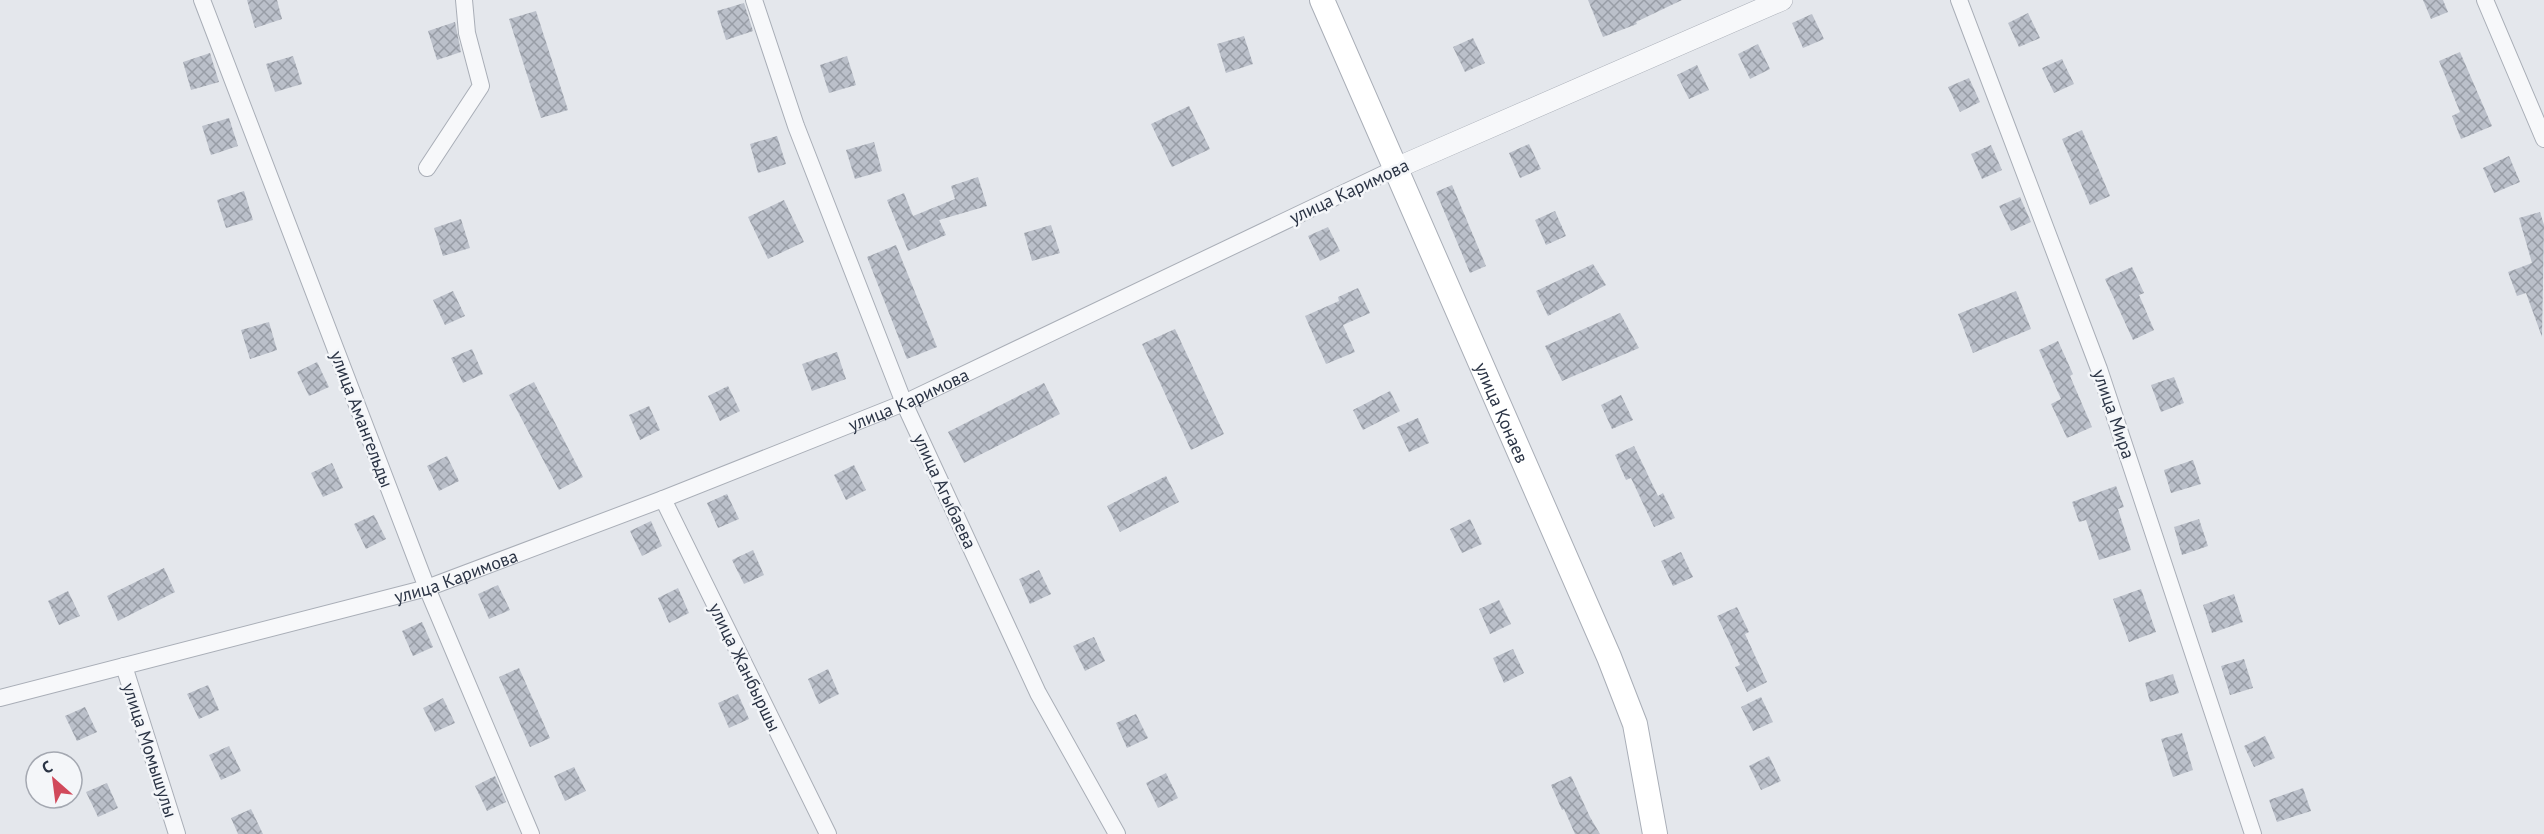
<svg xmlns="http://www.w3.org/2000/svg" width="2544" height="834" font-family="'PT Sans',sans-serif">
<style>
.building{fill:url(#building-cross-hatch)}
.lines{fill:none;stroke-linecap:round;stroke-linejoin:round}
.minor-casing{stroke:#a9aeb7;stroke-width:18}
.tertiary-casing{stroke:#a9aeb7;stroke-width:22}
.secondary-casing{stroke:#a9aeb7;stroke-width:26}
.minor{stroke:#f7f8fa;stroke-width:16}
.tertiary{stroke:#f7f8fa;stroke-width:21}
.secondary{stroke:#fff;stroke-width:24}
.labels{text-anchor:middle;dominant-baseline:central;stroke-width:5;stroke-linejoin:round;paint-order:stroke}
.street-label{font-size:18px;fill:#2b3445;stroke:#f4f6f9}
</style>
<defs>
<pattern id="building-cross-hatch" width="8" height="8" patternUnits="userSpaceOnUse" patternTransform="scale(1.5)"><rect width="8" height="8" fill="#bbc0ca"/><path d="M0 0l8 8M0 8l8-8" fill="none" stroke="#989da6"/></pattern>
</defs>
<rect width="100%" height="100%" fill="#e4e7ec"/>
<path class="building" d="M 247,0 L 277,0 L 282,19 L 255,28 Z
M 1588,0 L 1682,0 L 1636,22 L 1637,24 L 1603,37 Z
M 2423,0 L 2443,0 L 2448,12 L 2431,19 Z
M 744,3 L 753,31 L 726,40 L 717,11 Z
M 536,11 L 568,110 L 541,118 L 509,19 Z
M 2028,13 L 2040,38 L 2019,47 L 2008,23 Z
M 1812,14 L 1824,39 L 1803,48 L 1792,23 Z
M 455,22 L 461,52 L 437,60 L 428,31 Z
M 1244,36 L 1253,64 L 1226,73 L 1217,44 Z
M 1473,38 L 1485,63 L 1465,72 L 1453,47 Z
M 1758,44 L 1770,69 L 1750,79 L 1738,54 Z
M 2460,52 L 2492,126 L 2461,139 L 2452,116 L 2460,112 L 2439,61 Z
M 210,53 L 219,82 L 191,90 L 183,62 Z
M 293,56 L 302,84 L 275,92 L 266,64 Z
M 847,56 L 856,85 L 829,93 L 820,65 Z
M 2062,59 L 2074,84 L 2054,93 L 2042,68 Z
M 1697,65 L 1709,90 L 1689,99 L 1677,75 Z
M 1969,78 L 1980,102 L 1960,112 L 1948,87 Z
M 1189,106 L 1210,149 L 1172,167 L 1151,124 Z
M 229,118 L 238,146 L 211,155 L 202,126 Z
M 2082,130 L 2110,196 L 2090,205 L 2062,139 Z
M 777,136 L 786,164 L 758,173 L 750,144 Z
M 874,142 L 882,171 L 855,179 L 846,150 Z
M 1529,144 L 1541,169 L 1520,178 L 1509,153 Z
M 1991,145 L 2002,170 L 1982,179 L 1971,154 Z
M 2509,156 L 2520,182 L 2494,193 L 2483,168 Z
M 978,177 L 987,206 L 939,220 L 946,235 L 908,251 L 887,200 L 904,193 L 913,216 L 955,199 L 951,186 Z
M 1452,185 L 1486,266 L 1470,273 L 1436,192 Z
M 244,191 L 253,220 L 226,228 L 217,200 Z
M 2020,197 L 2031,222 L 2011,231 L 1999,206 Z
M 784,200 L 804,242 L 768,259 L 748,217 Z
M 1555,211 L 1566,236 L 1546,245 L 1535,220 Z
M 2540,212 L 2544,225 L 2542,337 L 2526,293 L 2517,296 L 2508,272 L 2532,263 L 2519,218 Z
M 461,219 L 470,248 L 443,256 L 434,228 Z
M 1051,225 L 1060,253 L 1032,261 L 1024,233 Z
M 1328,227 L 1340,251 L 1320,261 L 1308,236 Z
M 896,245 L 937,347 L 907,359 L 867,257 Z
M 1593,264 L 1606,285 L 1548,316 L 1536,291 Z
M 2132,267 L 2144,293 L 2139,295 L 2154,330 L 2133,340 L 2105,279 Z
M 1358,288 L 1370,313 L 1343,325 L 1355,352 L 1326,364 L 1305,316 L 1339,301 L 1338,297 Z
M 453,291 L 465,316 L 445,325 L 433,300 Z
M 2016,291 L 2031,329 L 1973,353 L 1958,314 Z
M 1620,313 L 1639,348 L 1562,381 L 1545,346 Z
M 269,322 L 277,350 L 250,359 L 241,330 Z
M 1175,329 L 1224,434 L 1191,450 L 1142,344 Z
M 2058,341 L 2073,374 L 2070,376 L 2092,427 L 2067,438 L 2051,404 L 2061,399 L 2039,350 Z
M 472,349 L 483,374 L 463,383 L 451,358 Z
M 837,352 L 846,379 L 812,391 L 802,364 Z
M 317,362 L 329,387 L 309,396 L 297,372 Z
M 2174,377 L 2184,403 L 2161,412 L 2151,385 Z
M 534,382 L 583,477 L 559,490 L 509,395 Z
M 1044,383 L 1060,414 L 964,463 L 948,432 Z
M 728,386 L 740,411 L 720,421 L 708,396 Z
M 1390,391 L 1400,411 L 1363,430 L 1353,410 Z
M 1621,395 L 1633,420 L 1612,429 L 1601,405 Z
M 649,406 L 660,430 L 640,440 L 629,415 Z
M 1418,418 L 1429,443 L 1409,452 L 1397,427 Z
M 1634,446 L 1658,496 L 1663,493 L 1675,518 L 1654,527 L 1631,478 L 1626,480 L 1615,455 Z
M 447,456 L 459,481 L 439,491 L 427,466 Z
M 2193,460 L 2201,484 L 2171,493 L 2164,470 Z
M 332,463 L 343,488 L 323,497 L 311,473 Z
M 854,465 L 866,490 L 846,500 L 834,475 Z
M 1166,476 L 1179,502 L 1120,532 L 1107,506 Z
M 2116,486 L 2124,507 L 2118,509 L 2131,550 L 2099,560 L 2086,520 L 2079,522 L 2072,502 Z
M 727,494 L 739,519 L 718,528 L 707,503 Z
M 374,515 L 386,539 L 366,549 L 354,524 Z
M 1470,519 L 1482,544 L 1462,553 L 1450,529 Z
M 2199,519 L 2208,546 L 2182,555 L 2174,527 Z
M 651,521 L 662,546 L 642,556 L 630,531 Z
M 753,550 L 764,575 L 744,584 L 732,560 Z
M 1681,552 L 1693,577 L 1673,586 L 1661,561 Z
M 164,568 L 175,592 L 118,621 L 107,596 Z
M 1039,570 L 1051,594 L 1030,604 L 1019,579 Z
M 498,585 L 510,610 L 489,619 L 478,594 Z
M 678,588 L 689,613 L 669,623 L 658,598 Z
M 2141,589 L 2156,632 L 2129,642 L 2113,599 Z
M 68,591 L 80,616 L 59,625 L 48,601 Z
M 2234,594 L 2243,622 L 2212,633 L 2203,605 Z
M 1499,600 L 1511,624 L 1490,634 L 1479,609 Z
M 1737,607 L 1749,632 L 1745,634 L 1767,682 L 1747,692 L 1735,667 L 1740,665 L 1717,616 Z
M 422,622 L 433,647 L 413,656 L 402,631 Z
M 1094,637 L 1105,661 L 1085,671 L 1073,646 Z
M 1513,649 L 1524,673 L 1504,683 L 1493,658 Z
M 2244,659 L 2253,688 L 2230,695 L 2221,666 Z
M 519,668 L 550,738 L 530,747 L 499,677 Z
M 828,669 L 839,694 L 819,704 L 808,679 Z
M 2173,674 L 2179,693 L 2150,702 L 2145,683 Z
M 208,685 L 219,710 L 199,719 L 187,694 Z
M 738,694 L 749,719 L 729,728 L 718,703 Z
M 1761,697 L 1773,722 L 1753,731 L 1741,707 Z
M 443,698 L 455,723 L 435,732 L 423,708 Z
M 85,707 L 97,732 L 77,741 L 65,716 Z
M 1136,714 L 1148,738 L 1127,748 L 1116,723 Z
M 2182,733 L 2193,770 L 2173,777 L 2161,739 Z
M 2265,736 L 2275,758 L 2254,767 L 2244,746 Z
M 229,746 L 241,771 L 221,780 L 209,755 Z
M 1769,756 L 1781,781 L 1761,790 L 1749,766 Z
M 574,767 L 586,791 L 565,801 L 554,776 Z
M 1166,773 L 1178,798 L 1158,808 L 1146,783 Z
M 495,776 L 506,802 L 487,811 L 475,786 Z
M 1571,776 L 1590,817 L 1600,834 L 1575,834 L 1564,809 L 1562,810 L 1551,785 Z
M 107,783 L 118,808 L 98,817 L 86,792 Z
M 2303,788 L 2311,811 L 2277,822 L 2269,800 Z
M 251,809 L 263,834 L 238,834 L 231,818 Z"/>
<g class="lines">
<g class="minor-casing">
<g id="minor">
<path d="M 202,0 L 427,588 L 531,834"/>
<path d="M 754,0 L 796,126 L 904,403 L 1038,693 L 1117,834"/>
<path d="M 1959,0 L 2099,369 L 2253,834"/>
<path d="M 2485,0 L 2544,139"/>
<path d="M 427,168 L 481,86 L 467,33 L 464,0"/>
<path d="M 663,499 L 828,834"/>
<path d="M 124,666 L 177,834"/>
<path id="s1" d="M 0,698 L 427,588 L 663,499 L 904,403 L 1394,169"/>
</g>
</g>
<g class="tertiary-casing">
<path id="tertiary" d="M 1394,169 L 1782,0"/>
</g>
<g class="secondary-casing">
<g id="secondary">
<path id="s2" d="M 1322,0 L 1609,657 L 1635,724 L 1655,834"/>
</g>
</g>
<use href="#minor" class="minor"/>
<use href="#tertiary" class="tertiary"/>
<use href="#secondary" class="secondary"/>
</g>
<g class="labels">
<g class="street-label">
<text transform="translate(1349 191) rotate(-25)">улица Каримова</text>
<text stroke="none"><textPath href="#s1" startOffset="958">улица Каримова</textPath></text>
<text stroke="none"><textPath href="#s2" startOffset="450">улица Қонаев</textPath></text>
<text transform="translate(2114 414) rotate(71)">улица Мира</text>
<text transform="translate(362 419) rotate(69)">улица Амангельды</text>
<text transform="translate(945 491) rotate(65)">улица Агыбаева</text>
<text stroke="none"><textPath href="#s1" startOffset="472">улица Каримова</textPath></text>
<text transform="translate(745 667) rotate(64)">улица Жанбыршы</text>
<text transform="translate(150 750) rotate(72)">улица Момышулы</text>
</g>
</g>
<g transform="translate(54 780) rotate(332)"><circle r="28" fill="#f4f6f9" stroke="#a4a8b1" stroke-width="1.5"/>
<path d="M0-4.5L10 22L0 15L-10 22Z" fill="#d1495b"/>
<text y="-9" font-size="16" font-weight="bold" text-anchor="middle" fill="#2b3445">С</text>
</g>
</svg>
